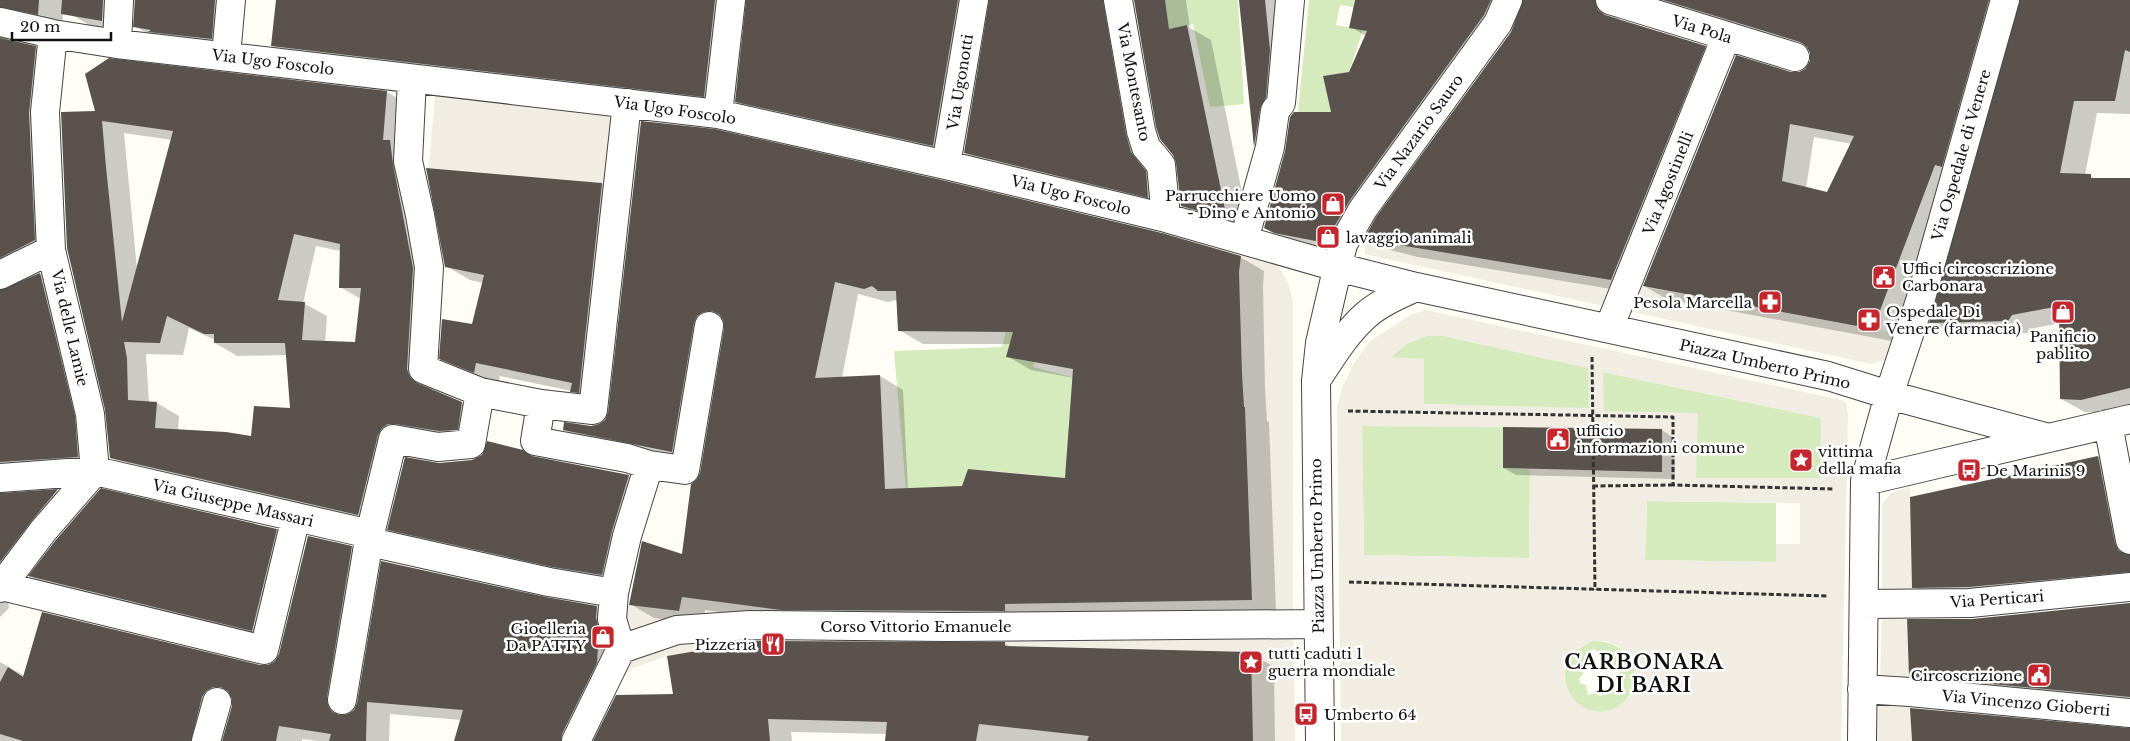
<svg xmlns="http://www.w3.org/2000/svg" width="2130" height="741" font-family="'Libre Baskerville',serif">
<style>
.green{fill:#d5ebbd;fill-rule:evenodd}
.plaza{fill:#f1ede2;fill-rule:evenodd}
.shadow{fill:#0003;fill-rule:evenodd}
.building{fill:#5a524d;fill-rule:evenodd}
.lines{fill:none;stroke-linecap:round;stroke-linejoin:round}
.minor-casing{stroke:#444;stroke-width:30}
.path{stroke:#333;stroke-width:3;stroke-dasharray:5 2.5;stroke-linecap:butt}
.minor{stroke:#fff;stroke-width:28}
.labels{text-anchor:middle;dominant-baseline:central;stroke-width:5;stroke-linejoin:round;paint-order:stroke}
.street-label{font-size:15px;fill:#111;stroke:#fff}
.poi-label{font-size:15px;fill:#111;stroke:#fff;text-anchor:start}
.district-label{font-size:20px;font-weight:bold;letter-spacing:1px;fill:#111;stroke:#fff}
</style>
<rect width="100%" height="100%" fill="#fffdf5"/>
<path class="green" d="M 1165,0 L 1238,0 L 1244,104 L 1210,107 L 1193,24 L 1169,29 Z
M 1309,0 L 1354,0 L 1353,7 L 1340,5 L 1336,25 L 1363,30 L 1349,72 L 1323,76 L 1333,119 L 1298,112 Z
M 1009,319 L 1040,350 L 1033,367 L 1079,379 L 1079,410 L 1070,411 L 1068,427 L 1105,429 L 1065,484 L 1038,475 L 968,469 L 966,504 L 906,489 L 894,351 L 1002,347 Z
M 1427,336 L 1444,336 L 1589,368 L 1589,409 L 1423,404 L 1391,357 L 1406,344 Z
M 1603,372 L 1822,418 L 1820,479 L 1696,478 L 1603,411 Z
M 1362,426 L 1510,427 L 1503,427 L 1503,468 L 1530,469 L 1529,558 L 1364,555 Z
M 1647,501 L 1776,503 L 1776,562 L 1645,560 Z
M 1593,641 C 1621,641 1643,660 1632,690 C 1629,697 1624,703 1617,707 C 1578,731 1535,664 1593,641 ZM 1595,649 L 1601,660 L 1610,657 L 1612,666 L 1619,668 L 1620,672 L 1616,677 L 1618,687 L 1609,688 L 1610,693 L 1599,696 L 1598,692 L 1588,695 L 1586,685 L 1580,683 L 1579,679 L 1583,674 L 1581,665 L 1589,663 L 1589,651 Z"/>
<path class="plaza" d="M 435,95 L 612,114 L 605,183 L 429,168 Z
M 1368,238 L 1393,244 L 1620,282 L 1613,308 L 1364,254 Z
M 1242,246 L 1263,254 L 1278,266 L 1288,282 L 1293,302 L 1293,599 L 1295,741 L 1253,741 L 1250,652 L 800,640 L 773,644 L 749,642 L 667,656 L 630,669 L 605,700 L 587,689 L 590,663 L 597,663 L 601,598 L 620,604 L 679,611 L 682,597 L 913,605 L 1252,599 L 1245,407 L 1243,401 L 1241,355 L 1239,272 Z
M 1633,285 L 1811,318 L 1900,334 L 1889,359 L 1871,364 L 1628,311 Z
M 1426,310 L 1841,400 L 1846,403 L 1848,414 L 1841,741 L 1341,741 L 1337,407 L 1342,388 L 1354,363 L 1370,341 L 1412,314 ZM 1427,336 L 1444,336 L 1588,368 L 1589,408 L 1424,404 L 1424,359 L 1391,357 L 1406,344 ZM 1603,372 L 1821,418 L 1820,478 L 1696,478 L 1698,413 L 1604,411 ZM 1362,426 L 1579,428 L 1578,470 L 1530,469 L 1529,558 L 1364,555 ZM 1647,501 L 1800,503 L 1800,544 L 1776,544 L 1776,562 L 1645,560 ZM 1593,641 L 1606,641 L 1618,646 L 1628,654 L 1634,666 L 1635,679 L 1632,692 L 1624,702 L 1613,709 L 1600,712 L 1587,709 L 1576,702 L 1568,692 L 1564,680 L 1566,666 L 1571,655 L 1581,646 Z
M 1910,487 L 1912,595 L 1882,595 L 1882,504 L 1891,493 Z
M 1906,608 L 1910,687 L 1880,685 L 1882,610 Z
M 1878,694 L 1910,696 L 1912,741 L 1877,741 Z"/>
<path class="shadow" d="M 0,0 L 64,0 L 62,27 L 8,32 L 8,41 L 36,47 L 59,61 L 53,127 L 58,254 L 10,280 L 7,290 L 40,274 L 64,288 L 101,470 L 9,484 L 7,494 L 58,491 L 81,504 L 8,601 L 9,608 L 0,617 ZM 43,505 L 46,505 L 27,527 L 26,525 Z
M 68,0 L 245,0 L 235,52 L 158,40 L 135,26 L 134,0 L 129,6 L 126,34 L 96,29 L 72,15 Z
M 277,0 L 747,0 L 741,4 L 727,109 L 295,59 L 272,45 Z
M 748,0 L 990,0 L 985,4 L 957,159 L 760,115 L 736,101 Z
M 990,0 L 1134,0 L 1126,9 L 1171,210 L 989,166 L 965,153 Z
M 1135,0 L 1186,0 L 1190,28 L 1211,40 L 1250,232 L 1205,219 L 1182,205 L 1178,163 Z
M 1241,0 L 1286,0 L 1277,159 L 1255,146 Z
M 1356,0 L 1523,0 L 1344,255 L 1288,241 L 1265,228 L 1333,113 L 1366,36 L 1351,27 Z
M 1525,0 L 1626,0 L 1618,9 L 1619,21 L 1705,47 L 1728,60 L 1635,293 L 1418,257 L 1390,250 L 1367,237 L 1512,33 Z
M 1646,0 L 2021,0 L 2018,2 L 1897,342 L 1667,299 L 1644,286 L 1790,73 L 1798,74 L 1807,69 L 1811,62 L 1810,50 ZM 1814,137 L 1852,144 L 1828,194 L 1806,188 Z
M 2021,0 L 2130,0 L 2130,114 L 2097,113 L 2085,175 L 2097,179 L 2130,179 L 2130,407 L 2105,413 L 2085,412 L 2061,399 L 2061,323 L 2035,328 L 2032,333 L 1954,336 L 1931,322 Z
M 109,60 L 387,92 L 409,105 L 430,382 L 432,391 L 462,403 L 484,416 L 462,444 L 404,441 L 381,527 L 133,471 L 111,458 L 96,112 ZM 124,133 L 172,140 L 137,269 ZM 316,246 L 341,251 L 340,287 L 361,299 L 356,343 L 325,342 L 327,316 L 303,303 ZM 189,328 L 215,340 L 215,343 L 237,356 L 287,355 L 291,410 L 252,438 L 178,430 L 179,416 L 157,403 L 149,402 L 146,354 L 183,355 Z
M 642,122 L 1240,257 L 1264,271 L 1263,286 L 1265,388 L 1267,421 L 1269,422 L 1276,612 L 805,623 L 705,610 L 703,624 L 654,618 L 630,604 L 684,556 L 698,480 L 702,473 L 726,325 L 720,330 L 696,465 L 588,443 L 564,430 L 599,426 L 606,420 L 610,413 ZM 858,294 L 888,302 L 895,300 L 898,301 L 899,330 L 923,344 L 1011,344 L 1007,356 L 1031,370 L 1074,378 L 1066,479 L 908,490 L 903,390 L 880,376 L 842,378 Z
M 427,169 L 602,184 L 626,198 L 596,405 L 572,391 L 500,376 L 498,385 L 465,372 L 441,358 L 473,326 L 483,283 L 470,280 L 446,266 Z
M 1662,430 L 1674,438 L 1675,479 L 1516,475 L 1504,468 Z
M 2098,457 L 2121,471 L 2130,516 L 2130,587 L 1936,601 L 1913,587 Z
M 534,458 L 629,476 L 645,485 L 618,583 L 404,538 L 389,529 Z
M 277,530 L 300,544 L 276,644 L 53,589 L 30,576 Z
M 352,547 L 375,561 L 350,714 L 355,710 L 359,703 L 545,598 L 597,607 L 620,621 L 588,741 L 456,741 L 462,720 L 390,714 L 389,741 L 318,741 L 302,739 L 302,741 L 224,741 L 233,702 L 230,704 L 217,741 L 0,741 L 0,662 L 25,676 L 268,666 L 276,662 Z
M 2130,604 L 2130,708 L 1934,689 L 1910,676 L 1972,620 Z
M 1004,643 L 1011,647 L 1250,653 L 1274,667 L 1275,741 L 887,741 L 887,734 L 791,732 L 792,741 L 595,741 L 674,695 Z"/>
<path class="building" d="M 0,0 L 39,0 L 38,15 L 0,7 Z
M 62,0 L 103,0 L 102,21 L 61,14 Z
M 135,0 L 215,0 L 212,39 L 148,32 L 151,30 L 133,27 Z
M 276,0 L 715,0 L 704,97 L 271,46 Z
M 746,0 L 958,0 L 933,146 L 735,102 Z
M 989,0 L 1103,0 L 1126,134 L 1131,152 L 1146,171 L 1148,198 L 964,153 Z
M 1134,0 L 1165,0 L 1169,29 L 1187,25 L 1227,219 L 1181,206 L 1176,163 L 1173,155 L 1160,139 L 1156,127 Z
M 1239,0 L 1265,0 L 1270,50 L 1266,97 L 1260,109 L 1254,147 Z
M 1355,0 L 1491,0 L 1484,15 L 1350,200 L 1333,229 L 1324,227 L 1321,242 L 1274,233 L 1264,228 L 1285,151 L 1290,117 L 1294,112 L 1331,112 L 1323,76 L 1349,72 L 1367,31 L 1349,28 Z
M 1523,0 L 1595,0 L 1598,10 L 1605,15 L 1706,46 L 1611,280 L 1393,244 L 1365,237 L 1376,217 L 1511,32 Z
M 1663,0 L 1989,0 L 1942,167 L 1935,165 L 1873,329 L 1643,286 L 1736,55 L 1791,72 L 1799,72 L 1805,69 L 1810,61 L 1810,53 L 1807,47 L 1800,42 ZM 1790,124 L 1854,136 L 1827,192 L 1782,181 Z
M 2020,0 L 2130,0 L 2130,52 L 2125,50 L 2115,101 L 2074,101 L 2060,173 L 2091,174 L 2091,178 L 2130,178 L 2130,388 L 2081,400 L 2060,399 L 2059,306 L 2012,315 L 2008,321 L 1929,323 Z
M 0,38 L 36,46 L 29,113 L 35,240 L 0,258 Z
M 109,58 L 387,91 L 383,140 L 390,140 L 393,164 L 413,268 L 407,369 L 410,377 L 417,383 L 462,402 L 458,430 L 439,431 L 395,424 L 388,424 L 382,428 L 378,435 L 358,515 L 110,458 L 105,410 L 67,248 L 61,112 L 95,111 L 85,74 ZM 102,121 L 173,131 L 122,322 L 106,167 ZM 294,234 L 340,244 L 339,288 L 361,288 L 355,342 L 302,340 L 305,302 L 278,300 ZM 167,316 L 204,334 L 214,334 L 214,343 L 285,343 L 290,408 L 254,406 L 251,436 L 226,432 L 155,428 L 157,402 L 128,400 L 127,358 L 124,342 L 160,343 Z
M 641,121 L 715,129 L 942,180 L 1162,233 L 1241,256 L 1239,272 L 1242,374 L 1244,407 L 1245,407 L 1252,600 L 1005,604 L 1005,611 L 781,610 L 682,597 L 679,611 L 629,605 L 642,541 L 682,554 L 691,484 L 697,479 L 700,473 L 724,328 L 723,320 L 719,314 L 712,311 L 703,312 L 697,316 L 694,323 L 672,452 L 563,430 L 564,422 L 591,426 L 599,424 L 605,420 L 608,412 ZM 835,282 L 864,289 L 872,286 L 878,291 L 896,291 L 898,331 L 1013,332 L 1006,357 L 1073,369 L 1065,478 L 968,469 L 962,486 L 885,489 L 880,375 L 815,378 Z
M 426,168 L 602,183 L 579,393 L 570,392 L 572,383 L 476,363 L 474,373 L 439,359 L 442,319 L 472,324 L 484,275 L 445,267 Z
M 40,273 L 75,416 L 78,457 L 0,462 L 0,290 Z
M 1503,427 L 1662,429 L 1662,472 L 1503,468 Z
M 487,441 L 523,450 L 532,456 L 629,475 L 612,531 L 602,575 L 552,567 L 387,530 L 405,457 L 439,463 L 472,460 L 482,455 Z
M 2098,456 L 2115,543 L 2119,551 L 2130,555 L 2130,572 L 1969,587 L 1912,588 L 1910,497 Z
M 101,488 L 277,529 L 252,631 L 28,576 L 55,541 Z
M 58,489 L 31,522 L 0,562 L 0,493 Z
M 308,536 L 352,546 L 327,697 L 328,706 L 332,712 L 339,715 L 348,714 L 354,710 L 357,703 L 381,561 L 546,597 L 597,606 L 596,618 L 599,629 L 597,663 L 562,734 L 561,741 L 454,741 L 463,710 L 367,702 L 366,741 L 329,741 L 331,734 L 279,726 L 276,741 L 222,741 L 232,706 L 232,699 L 228,691 L 221,687 L 213,687 L 206,691 L 202,697 L 191,741 L 23,741 L 0,734 L 0,682 L 8,667 L 23,677 L 42,612 L 260,665 L 268,665 L 275,661 L 279,654 Z
M 2130,603 L 2130,697 L 1909,676 L 1907,619 L 1972,619 Z
M 755,641 L 1005,642 L 1005,646 L 1251,652 L 1253,741 L 1087,741 L 1089,736 L 979,724 L 976,741 L 885,741 L 887,722 L 768,719 L 770,741 L 593,741 L 616,695 L 673,694 L 667,656 Z
M 1910,708 L 2130,728 L 2130,741 L 1912,741 Z"/>
<g class="lines">
<g class="minor-casing">
<path id="minor" d="M 1118,0 L 1141,131 L 1146,147 L 1161,165 L 1166,218
M 1610,0 L 1795,57
M 0,22 L 53,34 L 117,44 L 718,114 L 946,165 L 1166,218 L 1337,267 L 1416,287 L 1828,376 L 1889,395 L 2049,438
M 117,44 L 119,0
M 226,56 L 231,0
M 718,114 L 731,0
M 946,165 L 974,0
M 1244,240 L 1270,147 L 1275,111 L 1281,103 L 1290,0
M 0,275 L 51,250
M 1609,328 L 1726,37
M 1317,379 C 1331,358 1345,334 1365,316 C 1379,303 1399,295 1416,287
M 480,392 L 541,404 L 593,410 L 627,103
M 541,404 L 535,441 L 627,458 L 649,465 L 627,536 L 614,593 L 612,619 L 621,649
M 2108,424 L 2130,540
M 649,465 L 685,470 L 709,326
M 0,478 L 95,471 L 370,534
M 1865,481 L 2130,419
M 370,542 L 549,582 L 614,593
M 2,586 L 264,650 L 296,517
M 0,588 L 43,531 L 95,471 L 90,414 L 51,250 L 45,112 L 53,34
M 1864,604 L 1970,603 L 2130,587
M 1862,689 L 1910,692 L 2130,713
M 342,700 L 370,534 L 393,439 L 438,447 L 471,444 L 480,392 L 423,369 L 429,267 L 420,215 L 408,161 L 412,79
M 206,741 L 217,702
M 576,741 L 621,649 L 677,630 L 750,625 L 947,627 L 1318,624
M 1320,741 L 1316,381 L 1320,343 L 1343,244 L 1363,209 L 1498,23 L 1508,0
M 1862,741 L 1865,481 L 1889,395 L 1921,298 L 2005,0"/>
</g>
<path class="path" d="M 1592,357 L 1595,590
M 1348,411 L 1673,417 L 1673,485 L 1834,489
M 1593,486 L 1672,485
M 1349,582 L 1827,596"/>
<use href="#minor" class="minor"/>
</g>
<defs>
<g id="shop-square" transform="scale(1.25)"><rect x="-9" y="-9" width="18" height="18" rx="4" fill="#c4262e" stroke="#fff"/><path d="M-5-2.5h2.3a2.7 3.5 0 0 1 5.4 0H5L5.5 6h-11ZM-1.5-2.5h3a1.5 2.3 0 0 0-3 0Z" fill="#fff"/></g>
<g id="civic-square" transform="scale(1.25)"><rect x="-9" y="-9" width="18" height="18" rx="4" fill="#c4262e" stroke="#fff"/><path d="M-.6-6.5H3V-4.5H.6V-3L4-1V1h2V6H-6V1h2V-1L-.6-3ZM-1.2 2.5V6h2.4V2.5Z" fill="#fff"/></g>
<g id="pharmacy-square" transform="scale(1.25)"><rect x="-9" y="-9" width="18" height="18" rx="4" fill="#c4262e" stroke="#fff"/><path d="M-2-6h4v4h4v4h-4v4h-4v-4h-4v-4h4Z" fill="#fff"/></g>
<g id="sight-square" transform="scale(1.25)"><rect x="-9" y="-9" width="18" height="18" rx="4" fill="#c4262e" stroke="#fff"/><path d="M0-6L1.8-2.2L6-1.7L2.9 1.2L3.7 5.4L0 3.3L-3.7 5.4L-2.9 1.2L-6-1.7L-1.8-2.2Z" fill="#fff"/></g>
<g id="bus-square" transform="scale(1.25)"><rect x="-9" y="-9" width="18" height="18" rx="4" fill="#c4262e" stroke="#fff"/><path d="M-5-6H5V4H4V6H2V4H-2V6H-4V4H-5ZM-3.5-4V0h7V-4ZM-3.5 1.2v1.5H-2V1.2ZM2 1.2v1.5H3.5V1.2Z" fill="#fff"/></g>
<g id="restaurant-square" transform="scale(1.25)"><rect x="-9" y="-9" width="18" height="18" rx="4" fill="#c4262e" stroke="#fff"/><path d="M-5-6h1v4h1v-4h1v4h1v-4h1v5L-1.5 .5V6h-2V.5L-5-1ZM5-6V6H3V1.5H1.5Q1.5-4 5-6Z" fill="#fff"/></g>
</defs>
<g fill-rule="evenodd">
<use href="#shop-square" x="1333" y="204"/>
<use href="#shop-square" x="1328" y="237"/>
<use href="#civic-square" x="1884" y="277"/>
<use href="#pharmacy-square" x="1770" y="302"/>
<use href="#shop-square" x="2063" y="312"/>
<use href="#pharmacy-square" x="1869" y="320"/>
<use href="#civic-square" x="1558" y="439"/>
<use href="#sight-square" x="1801" y="460"/>
<use href="#bus-square" x="1969" y="470"/>
<use href="#shop-square" x="603" y="637"/>
<use href="#restaurant-square" x="773" y="644"/>
<use href="#sight-square" x="1251" y="662"/>
<use href="#civic-square" x="2039" y="675"/>
<use href="#bus-square" x="1306" y="714"/>
</g>
<g class="labels">
<g class="street-label">
<text transform="translate(1702 29) rotate(17)">Via Pola</text>
<text transform="translate(273 62) rotate(7)">Via Ugo Foscolo</text>
<text transform="translate(960 82) rotate(-81)">Via Ugonotti</text>
<text transform="translate(1134 82) rotate(79)">Via Montesanto</text>
<text transform="translate(675 110) rotate(8)">Via Ugo Foscolo</text>
<text transform="translate(1419 132) rotate(-54)">Via Nazario Sauro</text>
<text transform="translate(1961 155) rotate(-74)">Via Ospedale di Venere</text>
<text transform="translate(1668 183) rotate(-68)">Via Agostinelli</text>
<text transform="translate(1071 195) rotate(14)">Via Ugo Foscolo</text>
<text transform="translate(70 328) rotate(77)">Via delle Lamie</text>
<text transform="translate(1765 364) rotate(13)">Piazza Umberto Primo</text>
<text transform="translate(233 503) rotate(13)">Via Giuseppe Massari</text>
<text transform="translate(1317 546) rotate(-91)">Piazza Umberto Primo</text>
<text transform="translate(1997 599) rotate(-4)">Via Perticari</text>
<text x="916" y="626">Corso Vittorio Emanuele</text>
<text transform="translate(2026 703) rotate(5)">Via Vincenzo Gioberti</text>
</g>
<g class="poi-label">
<text x="1316" y="195" text-anchor="end">Parrucchiere Uomo<tspan x="1316" dy="17">- Dino e Antonio</tspan></text>
<text x="1346" y="237">lavaggio animali</text>
<text x="1902" y="268">Uffici circoscrizione<tspan x="1902" dy="17">Carbonara</tspan></text>
<text x="1752" y="302" text-anchor="end">Pesola Marcella</text>
<text x="1886" y="311">Ospedale Di<tspan x="1886" dy="17">Venere (farmacia)</tspan></text>
<text x="2063" y="336" text-anchor="middle">Panificio<tspan x="2063" dy="17">pablito</tspan></text>
<text x="1576" y="430">ufficio<tspan x="1576" dy="17">informazioni comune</tspan></text>
<text x="1818" y="451">vittima<tspan x="1818" dy="17">della mafia</tspan></text>
<text x="1986" y="470">De Marinis 9</text>
<text x="586" y="628" text-anchor="end">Gioelleria<tspan x="586" dy="17">Da PATTY</tspan></text>
<text x="756" y="644" text-anchor="end">Pizzeria</text>
<text x="1268" y="653">tutti caduti 1<tspan x="1268" dy="17">guerra mondiale</tspan></text>
<text x="2022" y="675" text-anchor="end">Circoscrizione</text>
<text x="1324" y="714">Umberto 64</text>
</g>
<g class="district-label">
<text x="1644" y="662">CARBONARA<tspan x="1644" dy="23">DI BARI</tspan></text>
</g>
</g>
<path d="M12 32v8h99v-8" fill="none" stroke="#111111" stroke-width="2.5"/>
<text x="20" y="32" font-size="15" fill="#111111" stroke="#ffffff" stroke-width="4" paint-order="stroke">20 m</text>
</svg>
